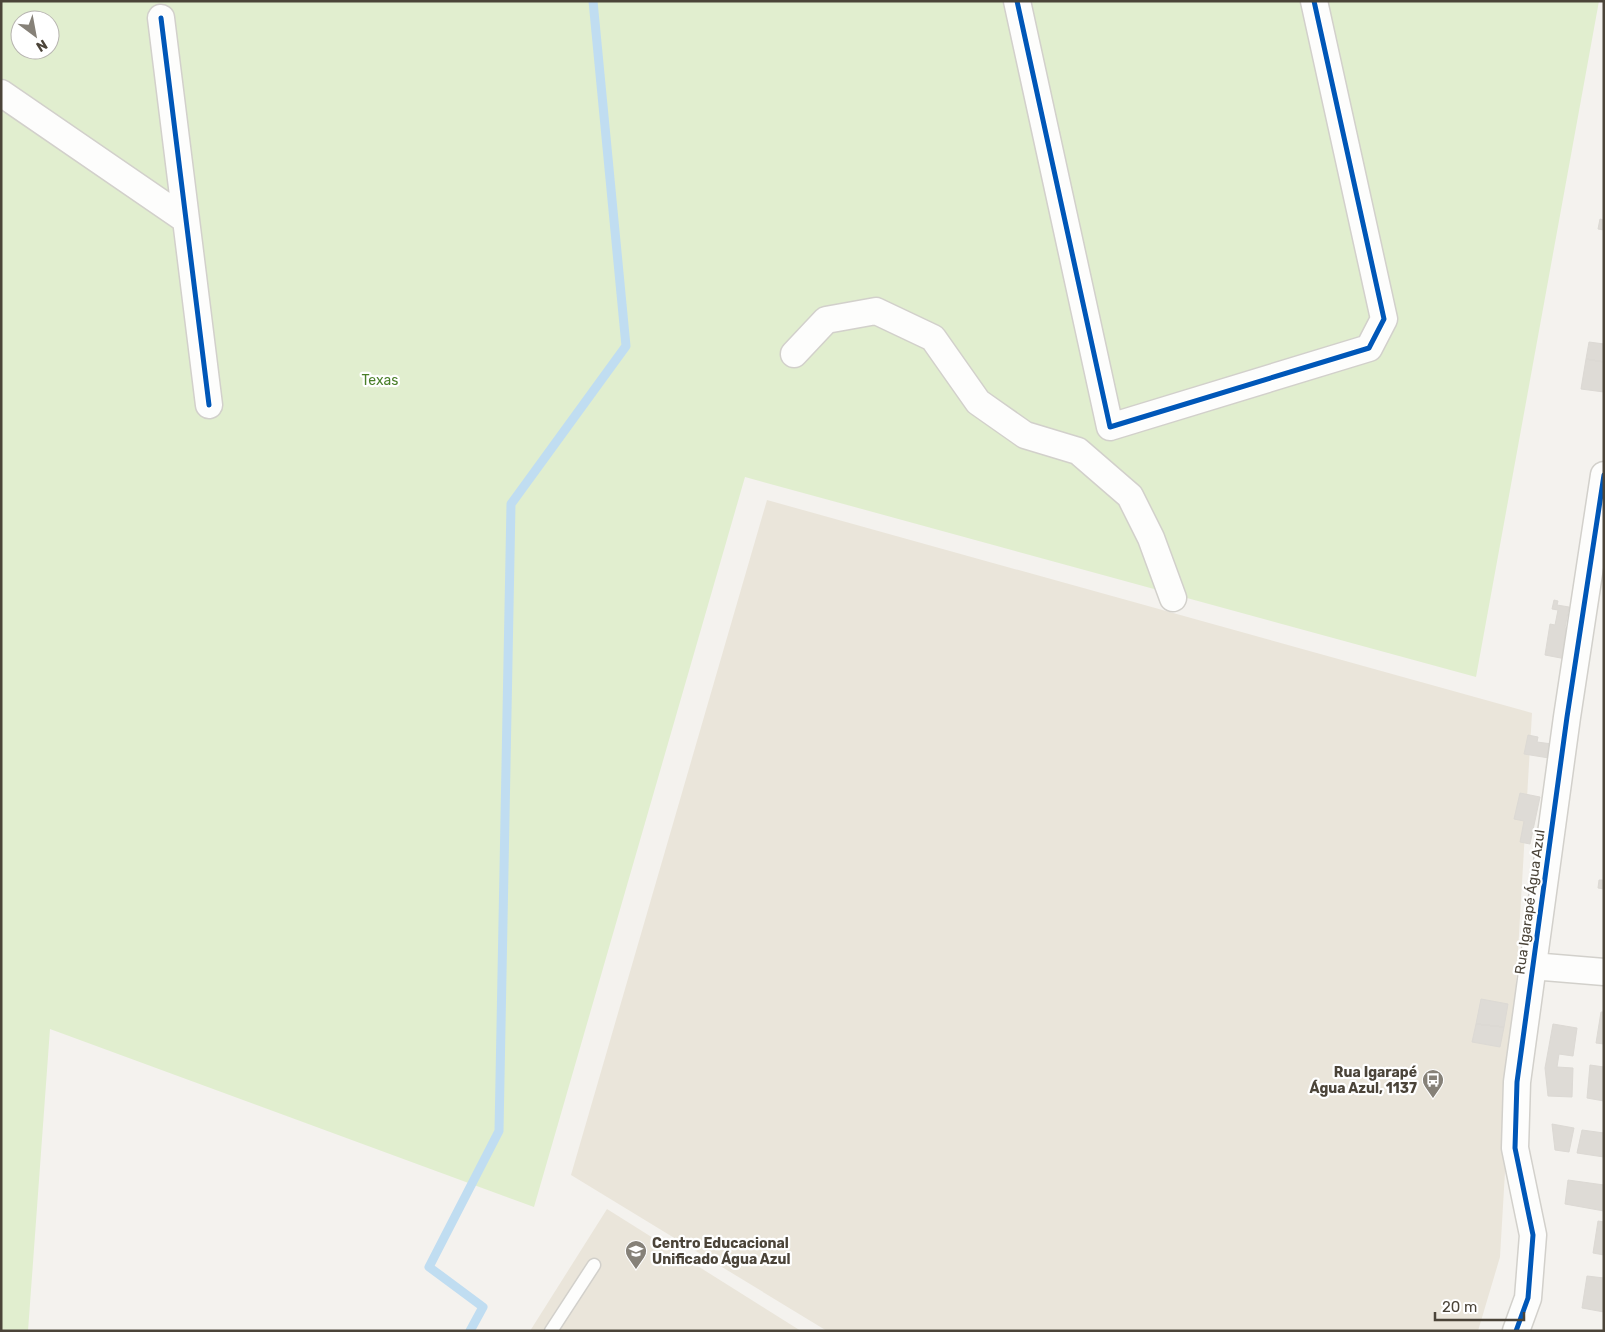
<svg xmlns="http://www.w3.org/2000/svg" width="1605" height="1332" font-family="Rubik,sans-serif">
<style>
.education{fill:#eae5da}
.green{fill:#e1eecf;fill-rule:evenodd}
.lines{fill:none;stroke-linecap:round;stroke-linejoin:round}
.stream{stroke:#c0ddf1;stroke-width:9}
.building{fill:#dedbd6;stroke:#dcd9d4}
.service-casing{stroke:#d2d0cb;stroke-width:15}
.minor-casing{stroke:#d2d0cb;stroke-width:29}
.service{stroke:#fdfdfc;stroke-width:12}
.minor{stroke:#fdfdfc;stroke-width:26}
.cycleway-casing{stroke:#fff;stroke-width:8}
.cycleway{stroke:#0057b8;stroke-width:5}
.labels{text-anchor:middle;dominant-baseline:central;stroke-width:4.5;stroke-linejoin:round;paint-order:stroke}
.park-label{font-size:14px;fill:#4a7f2a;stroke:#fff}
.street-label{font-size:14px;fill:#4b4439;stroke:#fff}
.poi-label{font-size:14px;font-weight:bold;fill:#4b4439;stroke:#fff;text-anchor:end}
</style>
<rect width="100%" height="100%" fill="#f4f2ee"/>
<path class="education" d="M 767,500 L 1532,713 L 1500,1257 L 1478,1331 L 827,1331 L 571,1175 Z
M 607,1209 L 801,1331 L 530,1331 Z"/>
<path class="green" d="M 1,1 L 1599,1 L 1476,677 L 745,477 L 534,1207 L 50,1029 L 28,1331 L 1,1331 ZM 20,20 L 50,20 L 50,50 L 20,50 Z"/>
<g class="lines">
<path class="stream" d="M 470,1331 L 483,1307 L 429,1267 L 499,1131 L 511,504 L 626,346 L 593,1"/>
</g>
<path class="building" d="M 1600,219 L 1604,220 L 1604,230 L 1598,229 Z
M 1589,342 L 1604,344 L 1604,362 L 1586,359 Z
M 1586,359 L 1604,362 L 1604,392 L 1581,389 Z
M 1554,600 L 1558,601 L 1557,605 L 1569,607 L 1565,628 L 1572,629 L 1566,659 L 1545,655 L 1550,624 L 1555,625 L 1558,610 L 1552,609 Z
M 1528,735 L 1538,737 L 1537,742 L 1552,744 L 1549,758 L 1524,754 Z
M 1520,793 L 1540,797 L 1530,844 L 1520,842 L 1524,821 L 1514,819 Z
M 1599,880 L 1604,880 L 1604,889 L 1598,888 Z
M 1481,999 L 1508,1004 L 1504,1027 L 1476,1024 Z
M 1601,1012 L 1604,1012 L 1604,1044 L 1596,1043 Z
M 1476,1024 L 1504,1027 L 1500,1047 L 1472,1042 Z
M 1553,1024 L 1577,1028 L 1573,1056 L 1559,1054 L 1557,1067 L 1573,1068 L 1572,1097 L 1548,1096 L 1545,1068 Z
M 1590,1065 L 1604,1067 L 1604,1101 L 1587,1098 Z
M 1552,1124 L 1574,1128 L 1569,1152 L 1555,1150 Z
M 1582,1130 L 1604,1133 L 1604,1157 L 1577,1153 Z
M 1568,1180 L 1604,1185 L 1604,1211 L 1565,1204 Z
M 1598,1221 L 1604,1222 L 1604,1255 L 1593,1253 Z
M 1587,1276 L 1604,1278 L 1604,1312 L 1582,1308 Z"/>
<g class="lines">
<g class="service-casing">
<path id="service" d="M 551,1331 L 594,1265"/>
</g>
<g class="minor-casing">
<path id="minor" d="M 1017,1 L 1110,427 L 1369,348 L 1384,319 L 1314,1
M 161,18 L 209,405
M 1,93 L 186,220
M 794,354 L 826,320 L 876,311 L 933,338 L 978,402 L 1025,435 L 1078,451 L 1130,496 L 1151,538 L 1173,598
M 1532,966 L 1604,972
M 1516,1331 L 1528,1298 L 1533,1235 L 1515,1148 L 1517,1082 L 1567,717 L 1604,475"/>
</g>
<use href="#service" class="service"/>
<use href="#minor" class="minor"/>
<g class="cycleway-casing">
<path id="cycleway" d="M 1017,1 L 1110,427 L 1369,348 L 1384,319 L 1314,1
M 161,18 L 209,405
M 1516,1331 L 1528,1298 L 1533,1235 L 1515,1148 L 1517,1082 L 1567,717 L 1604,475"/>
</g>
<use href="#cycleway" class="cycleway"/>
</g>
<defs>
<g id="bus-pin" transform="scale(1.125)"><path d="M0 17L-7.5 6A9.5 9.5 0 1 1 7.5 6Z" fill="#868178" stroke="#fff"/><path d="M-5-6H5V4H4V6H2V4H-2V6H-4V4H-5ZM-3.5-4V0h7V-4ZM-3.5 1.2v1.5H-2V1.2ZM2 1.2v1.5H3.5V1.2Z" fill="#fff"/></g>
<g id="school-pin" transform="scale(1.125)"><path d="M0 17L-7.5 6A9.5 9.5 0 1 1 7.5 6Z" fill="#868178" stroke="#fff"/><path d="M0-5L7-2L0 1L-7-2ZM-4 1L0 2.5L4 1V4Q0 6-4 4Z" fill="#fff"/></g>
</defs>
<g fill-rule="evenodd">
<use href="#bus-pin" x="1433" y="1080"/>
<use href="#school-pin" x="636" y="1251"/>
</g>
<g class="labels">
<g class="park-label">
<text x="380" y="380">Texas</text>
</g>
<g class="street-label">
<text transform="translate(1530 902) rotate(-82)">Rua Igarapé Água Azul</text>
</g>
<g class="poi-label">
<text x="1417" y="1072">Rua Igarapé<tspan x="1417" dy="16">Água Azul, 1137</tspan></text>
<text x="652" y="1243" text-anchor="start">Centro Educacional<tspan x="652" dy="16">Unificado Água Azul</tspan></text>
</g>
</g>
<rect width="1605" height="1332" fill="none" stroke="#4b4439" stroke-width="5"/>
<g transform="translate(35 35) rotate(148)"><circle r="24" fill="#ffffff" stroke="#b7b4b0"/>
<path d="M0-4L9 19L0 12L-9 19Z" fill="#868178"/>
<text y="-8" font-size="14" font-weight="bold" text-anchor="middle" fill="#4b4439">N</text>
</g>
<path d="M1435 1312v8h89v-8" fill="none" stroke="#4b4439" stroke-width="2.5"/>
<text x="1442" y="1312" font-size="15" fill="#4b4439" stroke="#ffffff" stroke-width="4" paint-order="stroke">20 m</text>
</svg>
